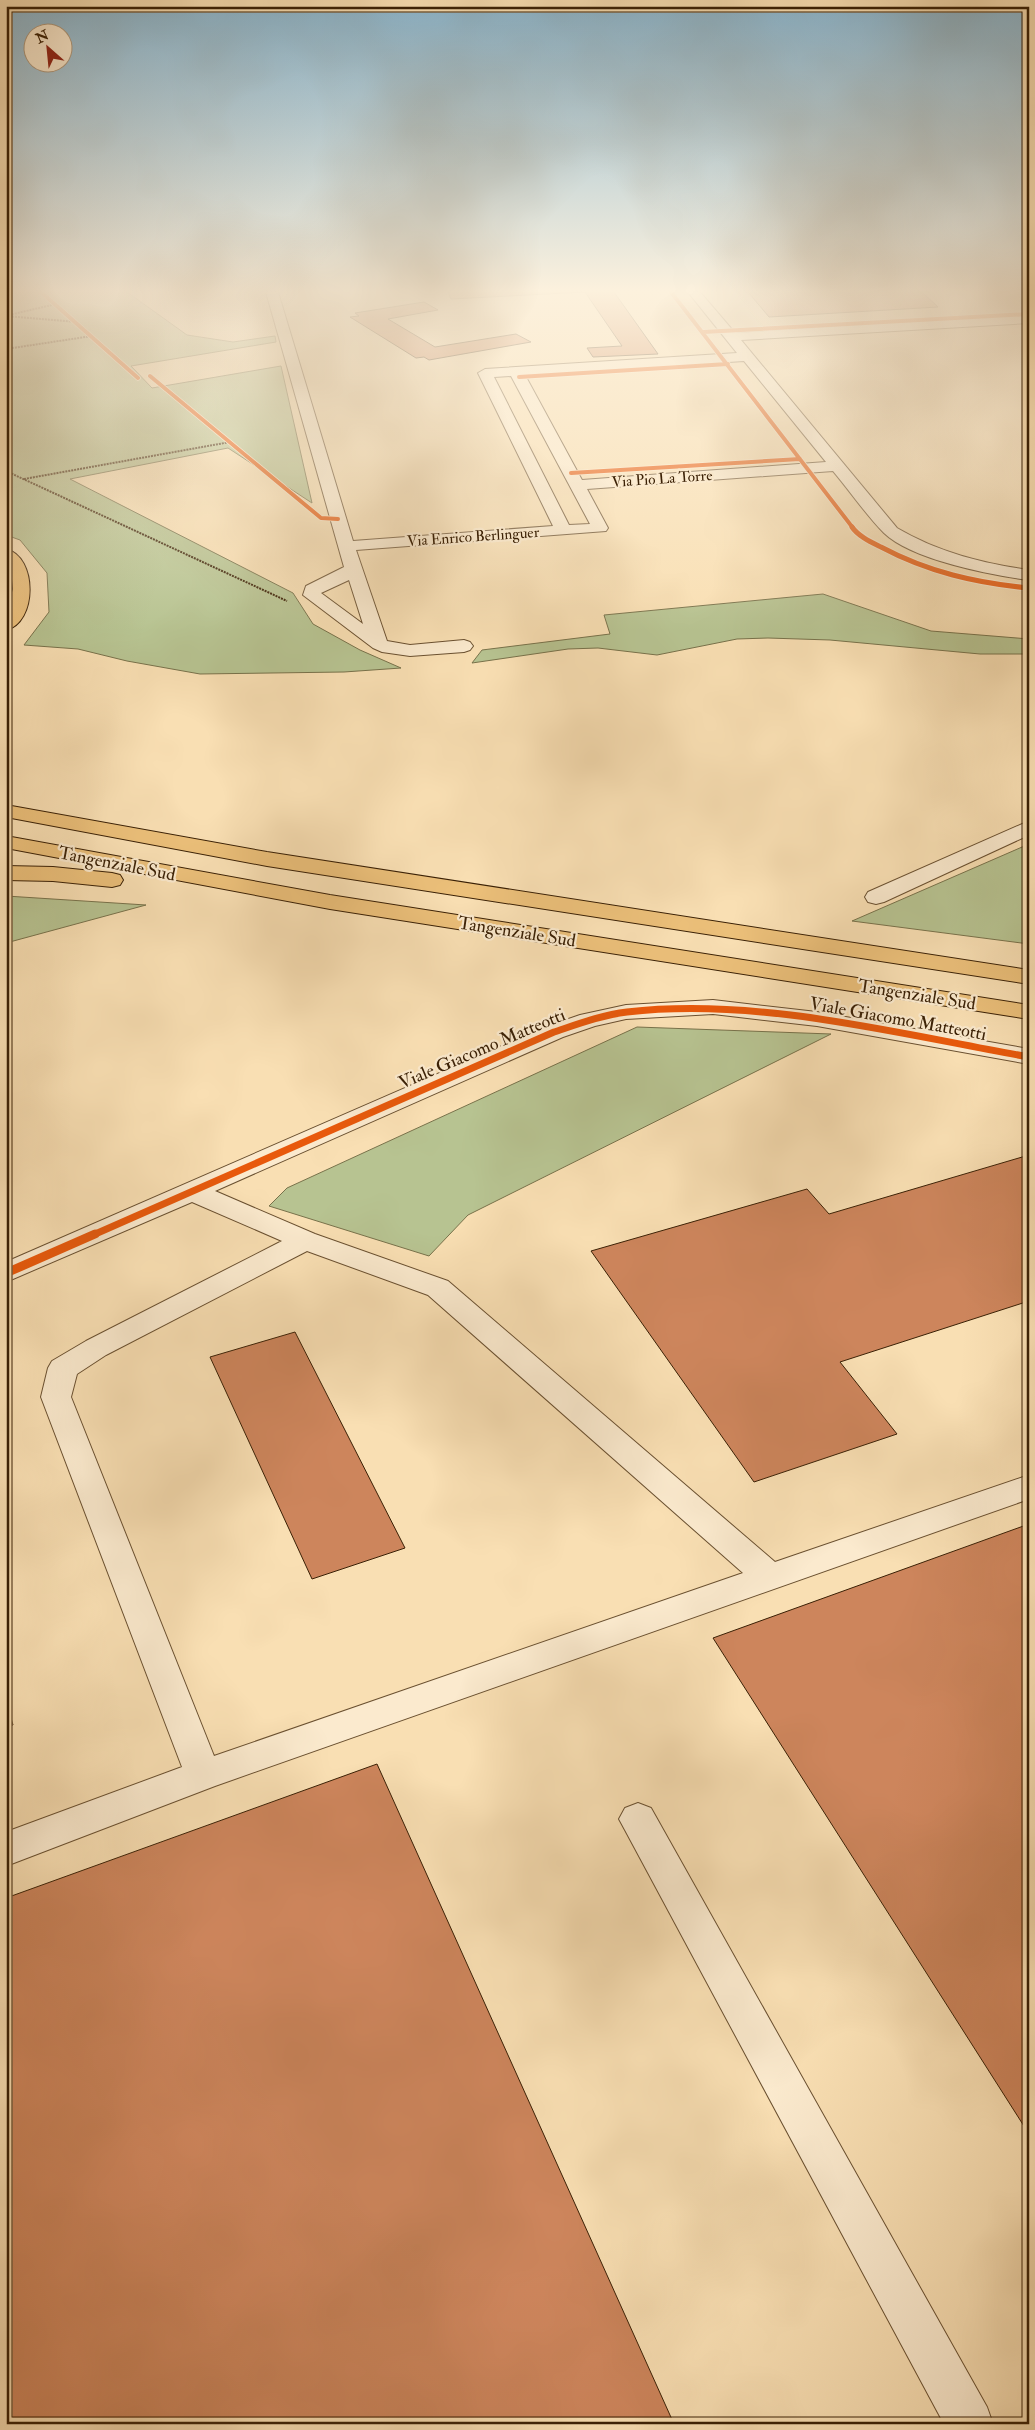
<svg xmlns="http://www.w3.org/2000/svg" width="1035" height="2430" font-family="'IM FELL Double Pica',serif">
<style>
.green{fill:#b7c391;stroke:#78724b}
.building{fill:#cd855c;stroke:#3a2005}
.lines{fill:none;stroke-linecap:round;stroke-linejoin:round}
.minor-casing{stroke:#6a5030;stroke-width:2}
.highway-casing{stroke:#3a2005;stroke-width:2}
.path{stroke:#3a2005;stroke-width:2;stroke-dasharray:2 1;stroke-linecap:butt}
.minor{fill:#fbeace;fill-rule:evenodd}
.highway{fill:#ecc07a;fill-rule:evenodd}
.cycleway-far3-casing{stroke:#fbeace;stroke-width:5.5}
.cycleway-far2-casing{stroke:#fbeace;stroke-width:7}
.cycleway-far1-casing{stroke:#fbeace;stroke-width:9}
.cycleway-casing{stroke:#fbeace;stroke-width:12}
.cycleway-far3{stroke:#e8590c;stroke-width:4}
.cycleway-far2{stroke:#e8590c;stroke-width:5}
.cycleway-far1{stroke:#e8590c;stroke-width:7}
.cycleway{stroke:#e8590c;stroke-width:9}
.labels{text-anchor:middle;dominant-baseline:central;stroke-width:4.5;stroke-linejoin:round;paint-order:stroke}
.far-street-label{font-size:15px;fill:#3a2005;stroke:#fbeace}
.street-label{font-size:18px;fill:#3a2005;stroke:#fbeace}
</style>
<rect width="100%" height="100%" fill="#f9dfb3"/>
<filter id="stains"><feTurbulence type="fractalNoise" baseFrequency=".004" numOctaves="4"/><feColorMatrix values="0 0 0 0 .2 0 0 0 0 .09 0 0 0 0 .02 0 0 0 .5 -.17"/></filter>
<radialGradient id="worn" r=".72"><stop offset=".6" stop-color="#630" stop-opacity="0"/><stop offset="1" stop-color="#630" stop-opacity=".3"/></radialGradient>
<path class="green" d="M 6,292 L 127,292 L 187,335 L 233,342 L 275,336 L 276,342 L 131,366 L 152,388 L 281,366 L 312,503 L 228,448 L 70,479 L 293,593 L 313,624 L 360,650 L 401,668 L 344,672 L 200,674 L 127,661 L 78,649 L 24,645 L 49,612 L 47,573 L 20,540 L 6,535 Z
M 823,594 L 931,631 L 1029,639 L 1029,654 L 980,654 L 830,640 L 768,638 L 737,639 L 657,655 L 598,648 L 568,649 L 472,663 L 482,650 L 610,634 L 604,615 Z
M 1029,844 L 1029,944 L 852,921 Z
M 6,896 L 146,905 L 6,943 Z
M 637,1027 L 831,1034 L 468,1215 L 429,1256 L 269,1206 L 287,1188 Z"/>
<path class="building" d="M 448,292 L 614,292 L 658,354 L 593,357 L 587,348 L 622,346 L 585,292 L 451,299 Z
M 748,292 L 922,292 L 938,307 L 769,317 Z
M 424,302 L 438,310 L 388,319 L 435,347 L 516,334 L 531,342 L 429,360 L 424,357 L 416,358 L 350,317 L 359,316 L 355,313 Z
M 1029,1155 L 1029,1301 L 840,1362 L 897,1434 L 754,1482 L 591,1251 L 807,1189 L 829,1214 Z
M 295,1332 L 405,1548 L 312,1579 L 210,1357 Z
M 1029,1524 L 1029,2134 L 713,1638 Z
M 6,1701 L 13,1725 L 6,1727 Z
M 377,1764 L 674,2424 L 6,2424 L 6,1898 Z"/>
<g class="lines">
<g class="minor-casing">
<path id="minor" d="M 266,292 L 278,292 L 353,541 L 553,526 L 478,373 L 485,369 L 737,353 L 688,292 L 700,292 L 735,333 L 1029,315 L 1029,323 L 741,340 L 897,528 C 938,552 981,563 1029,570 L 1029,580 C 991,575 912,560 884,533 C 866,515 850,491 833,471 L 587,489 L 608,528 L 606,531 L 356,550 L 387,641 L 410,645 L 464,640 L 470,642 L 473,646 L 470,650 L 464,652 L 410,656 L 382,652 L 373,648 L 303,595 L 306,586 L 344,567 ZM 744,361 L 826,462 L 582,480 L 525,375 ZM 511,376 L 590,524 L 569,525 L 494,377 ZM 349,580 L 363,624 L 321,593 Z
M 1029,821 L 1029,835 L 884,902 L 876,904 L 868,902 L 865,897 L 868,892 Z
M 713,1000 L 817,1012 L 1029,1049 L 1029,1064 L 817,1026 L 713,1014 L 626,1019 L 595,1026 L 563,1037 L 215,1191 L 315,1234 L 448,1281 L 775,1562 L 1029,1475 L 1029,1499 L 215,1786 L 6,1866 L 6,1832 L 182,1767 L 41,1397 L 48,1368 L 52,1361 L 86,1341 L 282,1241 L 192,1202 L 6,1282 L 6,1262 L 545,1027 L 580,1015 L 626,1005 ZM 307,1251 L 428,1295 L 743,1573 L 214,1756 L 71,1397 L 77,1374 L 106,1355 Z
M 638,1803 L 651,1808 L 987,2407 L 993,2424 L 944,2424 L 625,1830 L 619,1819 L 625,1808 Z"/>
</g>
<g class="highway-casing">
<path id="highway" d="M 6,549 C 38,557 37,623 6,630 L 6,612 L 13,589 L 12,580 L 6,565 Z
M 6,805 L 267,852 L 1029,970 L 1029,984 L 267,866 L 6,817 Z
M 6,836 L 330,895 L 1029,1005 L 1029,1019 L 330,909 L 6,848 Z
M 6,866 L 53,867 L 112,873 L 120,875 L 123,880 L 120,885 L 112,887 L 53,881 L 6,880 Z"/>
</g>
<path class="path" d="M 6,311 L 12,292
M 9,315 L 56,304
M 6,316 L 77,322
M 6,349 L 92,336
M 6,471 L 287,601
M 24,479 L 230,442"/>
<use href="#minor" class="minor"/>
<use href="#highway" class="highway"/>
<g class="cycleway-far3-casing">
<path id="cycleway-far3" d="M 41,292 L 138,378
M 671,292 L 853,528
M 703,332 L 1029,314
M 150,376 L 321,518 L 338,519
M 519,377 L 728,364
M 571,473 L 800,459"/>
</g>
<g class="cycleway-far2-casing">
<path id="cycleway-far2" d="M 852,527 C 858,536 871,542 881,547 C 928,572 976,583 1029,588"/>
</g>
<g class="cycleway-far1-casing">
<path id="cycleway-far1" d="M 93,1235 L 554,1032 C 578,1024 602,1015 627,1012 C 760,997 898,1034 1029,1057"/>
</g>
<g class="cycleway-casing">
<path id="cycleway" d="M 6,1273 L 95,1234"/>
</g>
<use href="#cycleway-far3" class="cycleway-far3"/>
<use href="#cycleway-far2" class="cycleway-far2"/>
<use href="#cycleway-far1" class="cycleway-far1"/>
<use href="#cycleway" class="cycleway"/>
</g>
<linearGradient id="sky" x2="0" y2="1"><stop stop-color="#8ab7d1"/><stop offset="0.46" stop-color="#fcf1dd"/><stop offset="1" stop-color="#fcf1dd" stop-opacity="0"/></linearGradient>
<rect width="1035" height="632" fill="url(#sky)"/>
<g class="labels">
<g class="far-street-label">
<text transform="translate(662 479) rotate(-4)">Via Pio La Torre</text>
<text transform="translate(473 537) rotate(-4)">Via Enrico Berlinguer</text>
</g>
<g class="street-label">
<text transform="translate(117 864) rotate(11)">Tangenziale Sud</text>
<text transform="translate(517 932) rotate(9)">Tangenziale Sud</text>
<text transform="translate(917 995) rotate(9)">Tangenziale Sud</text>
<text transform="translate(898 1019) rotate(10)">Viale Giacomo Matteotti</text>
<text transform="translate(482 1049) rotate(-23)">Viale Giacomo Matteotti</text>
</g>
</g>
<rect width="1035" height="2430" fill="none" stroke="#f9dfb3" stroke-width="25"/>
<rect x="8" y="8" width="1020" height="2415" fill="none" stroke="#3a2005" stroke-width="2.5"/>
<rect x="12" y="12" width="1010" height="2405" fill="none" stroke="#3a2005"/>
<g transform="translate(48 48) rotate(333)"><circle r="24" fill="#fbeace" stroke="#ae997e"/>
<path d="M0-4L9 19L0 12L-9 19Z" fill="#8f2418"/>
<text y="-8" font-size="14" font-weight="bold" text-anchor="middle" fill="#3a2005">N</text>
</g>
<rect width="100%" height="100%" filter="url(#stains)"/>
<rect width="100%" height="100%" fill="url(#worn)"/>
</svg>
